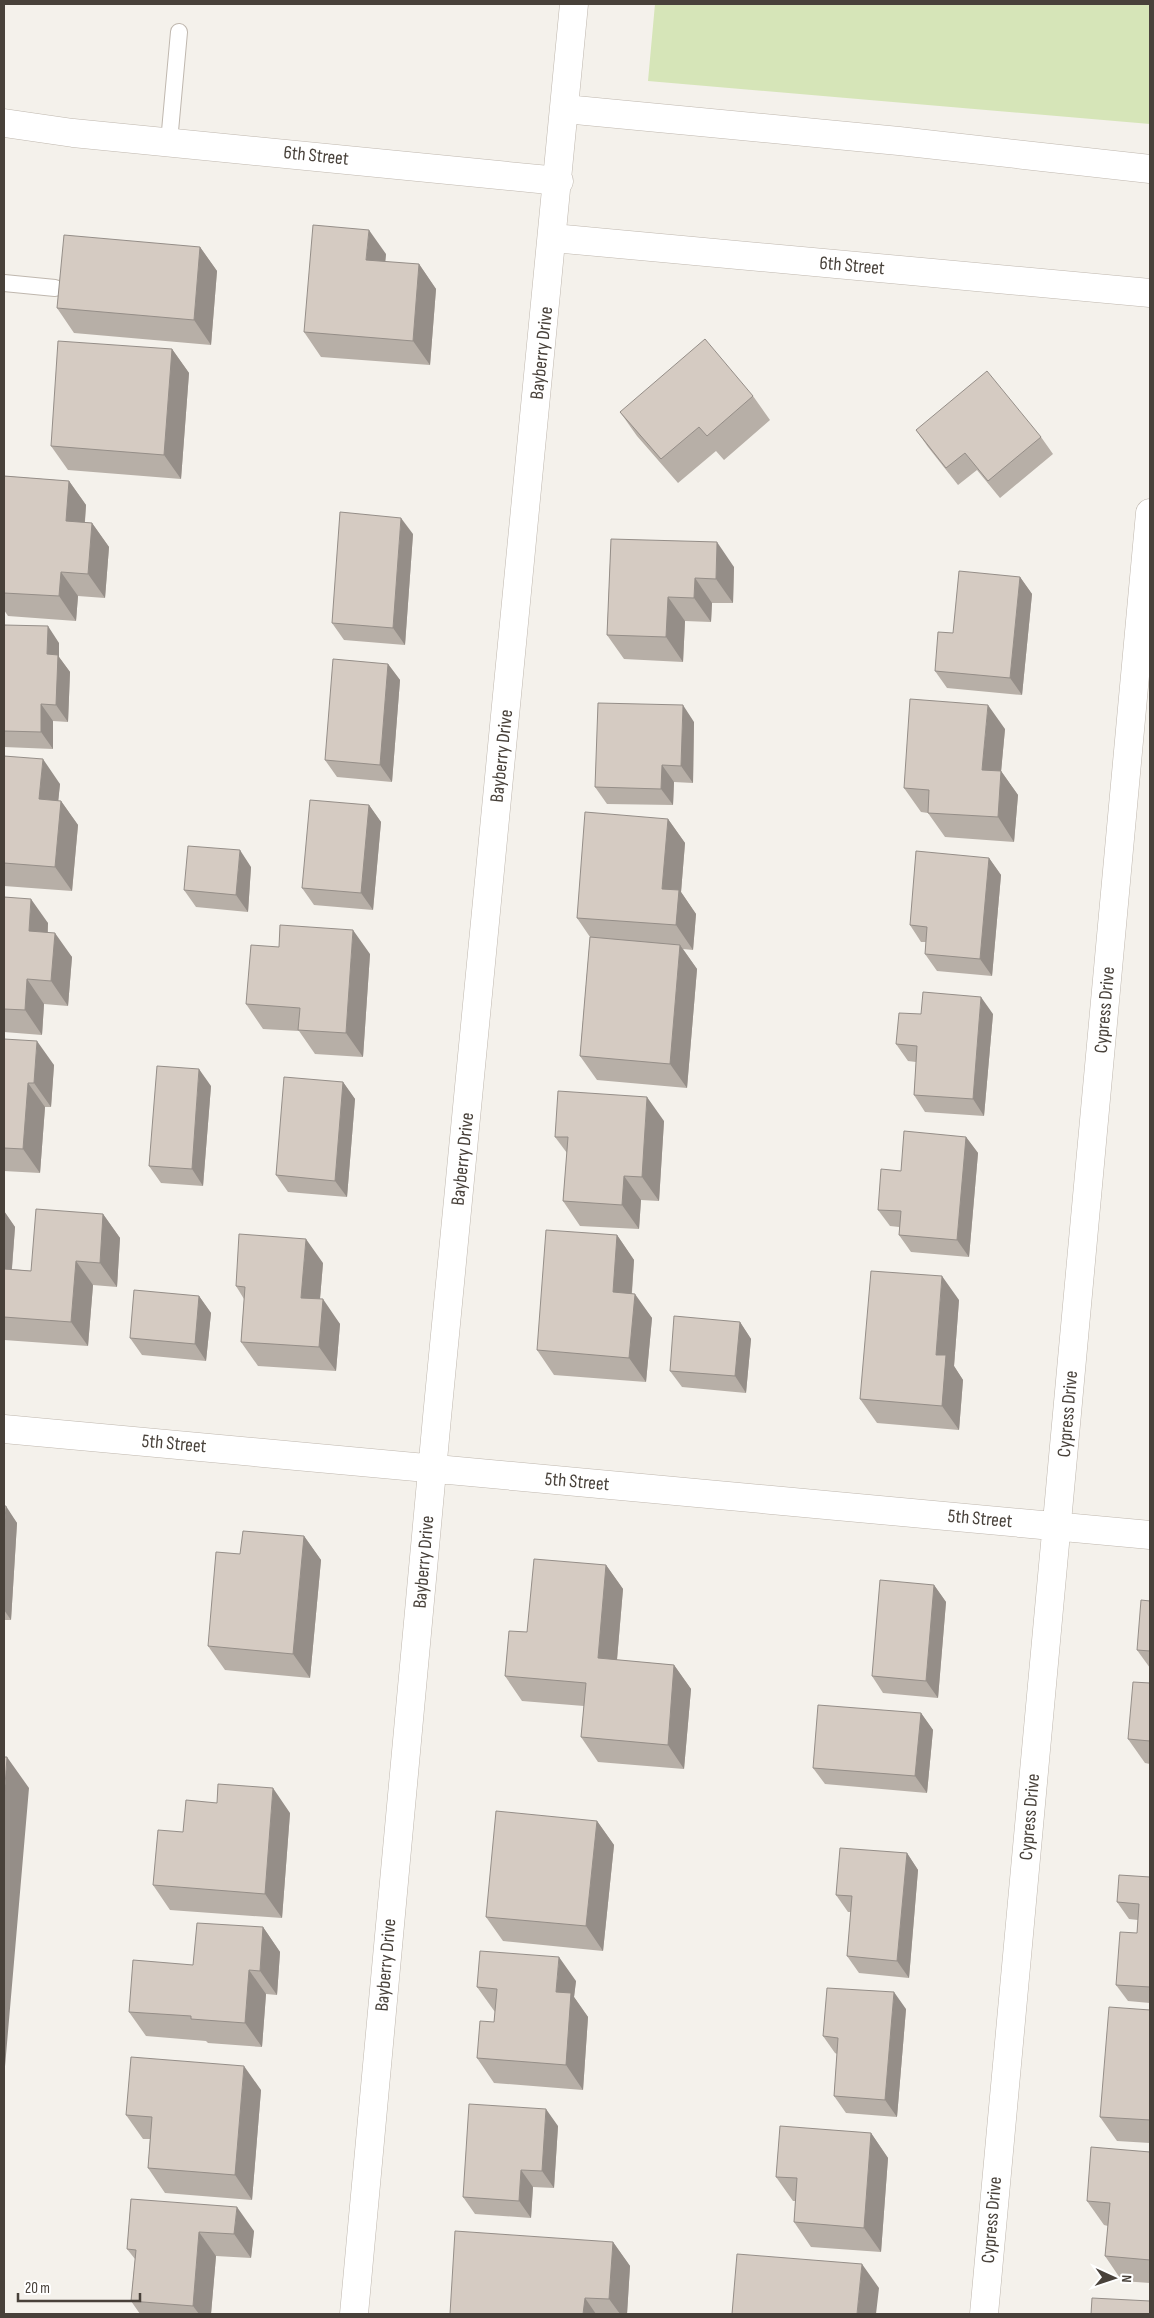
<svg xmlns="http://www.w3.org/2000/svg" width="1154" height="2318" font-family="'Sofia Sans Condensed',sans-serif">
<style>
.green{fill:#d6e5b8}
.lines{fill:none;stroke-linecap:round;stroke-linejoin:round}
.lane-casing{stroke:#bfb7ae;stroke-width:18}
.street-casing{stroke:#bfb7ae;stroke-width:29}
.lane{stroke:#fff;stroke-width:16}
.street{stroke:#fff;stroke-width:28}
.wall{fill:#b7afa7}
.shaded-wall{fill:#958e88}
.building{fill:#d5cbc2;stroke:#958e88}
.labels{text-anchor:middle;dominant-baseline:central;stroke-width:4;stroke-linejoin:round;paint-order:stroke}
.street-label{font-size:19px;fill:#48413a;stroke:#fff}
</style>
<rect width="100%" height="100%" fill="#f4f1eb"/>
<path class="green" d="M 655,4 L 1150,4 L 1150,124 L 648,81 Z"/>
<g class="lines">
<g class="lane-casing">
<path id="lane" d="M 169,142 L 179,32
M 4,283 L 55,288"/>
</g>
<g class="street-casing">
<path id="street" d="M 565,109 L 899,141 L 1150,169
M 4,123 L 73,133 L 559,181
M 553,238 L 1150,293
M 4,1429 L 1150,1535
M 354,2314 L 437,1417 L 574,4
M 984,2314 L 1150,513"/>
</g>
<use href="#lane" class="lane"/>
<use href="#street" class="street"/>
</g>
<path class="wall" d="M 200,247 L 217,271 L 211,345 L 74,333 L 57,308 Z
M 386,254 L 385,262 L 419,264 L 436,289 L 430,365 L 321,357 L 304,332 Z
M 172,349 L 189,373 L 181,479 L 68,470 L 51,446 Z
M 753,396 L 770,420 L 724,460 L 716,451 L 678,483 L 637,436 L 620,412 Z
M 916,430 L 1041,437 L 1053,454 L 1000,498 L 977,470 L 958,485 L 928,447 Z
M 4,476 L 69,481 L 86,505 L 85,522 L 92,523 L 109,547 L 105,598 L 78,596 L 76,621 L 8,616 L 4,610 Z
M 413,534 L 405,645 L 344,640 L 332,623 Z
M 611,539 L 734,567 L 733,603 L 712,603 L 711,622 L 685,621 L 683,662 L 624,659 L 607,635 Z
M 1020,577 L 1032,594 L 1022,695 L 947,688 L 935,671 L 953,633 Z
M 4,625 L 59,643 L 59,657 L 70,672 L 68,722 L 53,721 L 53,749 L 4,747 Z
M 388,664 L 400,680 L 392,782 L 337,777 L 325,760 Z
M 694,722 L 693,783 L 674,782 L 673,805 L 607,804 L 595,787 Z
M 1005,729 L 1001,771 L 1018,795 L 1014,842 L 945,837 L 928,813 L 921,812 L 904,788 Z
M 4,756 L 60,784 L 58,801 L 61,801 L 78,825 L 72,891 L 4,886 Z
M 369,805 L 381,822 L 373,910 L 314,905 L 302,888 Z
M 668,819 L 685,843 L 681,892 L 696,914 L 693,950 L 683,949 L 697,969 L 687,1088 L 597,1080 L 580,1056 L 590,937 L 577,918 Z
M 989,858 L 1001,875 L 992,976 L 937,971 L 925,954 L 926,942 L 921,942 L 910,925 Z
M 251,867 L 248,912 L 196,907 L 184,890 Z
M 4,897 L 48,923 L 48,932 L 72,957 L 68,1006 L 44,1004 L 42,1035 L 4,1032 Z
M 370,954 L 363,1057 L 315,1054 L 299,1031 L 263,1029 L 246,1004 Z
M 921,1014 L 993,1014 L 984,1116 L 925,1112 L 914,1095 L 916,1062 L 908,1061 L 896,1044 Z
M 4,1039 L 54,1065 L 51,1107 L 45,1107 L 40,1173 L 4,1171 Z
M 343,1082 L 355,1099 L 347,1197 L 288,1192 L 276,1175 Z
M 211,1086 L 203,1186 L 161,1183 L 149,1166 Z
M 664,1121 L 659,1201 L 641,1200 L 639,1229 L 580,1226 L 563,1201 L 567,1153 L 555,1137 Z
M 966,1137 L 978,1153 L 969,1257 L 911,1252 L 899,1235 L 899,1227 L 890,1226 L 878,1210 L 901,1171 Z
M 4,1211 L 15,1227 L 12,1269 L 31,1271 L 103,1214 L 120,1238 L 117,1287 L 93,1285 L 88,1346 L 4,1340 Z
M 617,1235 L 634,1260 L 632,1293 L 652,1318 L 646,1382 L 554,1375 L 537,1350 Z
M 323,1263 L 320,1299 L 340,1324 L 336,1371 L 258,1366 L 241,1342 L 244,1299 L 236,1286 Z
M 199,1296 L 211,1313 L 206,1361 L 142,1355 L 130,1338 Z
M 959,1300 L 954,1366 L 963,1380 L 959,1430 L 877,1423 L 860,1399 Z
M 740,1322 L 751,1339 L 746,1393 L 682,1387 L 670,1371 Z
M 4,1506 L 17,1523 L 11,1620 L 4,1620 Z
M 304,1536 L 321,1560 L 310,1678 L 225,1670 L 208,1646 L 240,1554 Z
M 606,1565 L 623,1589 L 617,1660 L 674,1665 L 691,1689 L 684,1769 L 598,1762 L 581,1737 L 584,1706 L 522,1701 L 505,1676 L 527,1632 Z
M 934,1585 L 946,1602 L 938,1698 L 883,1693 L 872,1676 Z
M 1150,1601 L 1150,1668 L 1137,1650 Z
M 1150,1683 L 1150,1764 L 1145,1763 L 1128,1739 Z
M 921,1713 L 933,1730 L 927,1793 L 825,1784 L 813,1768 Z
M 290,1813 L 282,1918 L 170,1910 L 153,1885 Z
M 597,1821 L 614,1845 L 603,1951 L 503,1941 L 486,1917 Z
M 907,1853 L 918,1870 L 909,1978 L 859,1973 L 847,1956 L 851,1912 L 848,1912 L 836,1895 Z
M 1150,1877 L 1150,2003 L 1128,2001 L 1116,1985 L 1137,1933 L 1138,1920 L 1129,1919 L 1117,1902 Z
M 263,1927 L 280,1952 L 277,1995 L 266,1994 L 262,2047 L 208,2043 L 206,2041 L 146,2036 L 129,2012 L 193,1965 Z
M 576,1981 L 574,1997 L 588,2017 L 583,2090 L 494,2083 L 477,2058 L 494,2022 L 495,2012 L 477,1987 Z
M 906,2009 L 897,2117 L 846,2113 L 834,2096 L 837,2054 L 835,2053 L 823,2036 Z
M 1150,2010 L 1150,2143 L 1117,2141 L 1100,2117 Z
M 261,2090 L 252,2200 L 165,2193 L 148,2168 L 150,2139 L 143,2139 L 126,2115 Z
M 558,2126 L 554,2188 L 533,2187 L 531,2218 L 475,2214 L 463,2197 Z
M 871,2133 L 888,2158 L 881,2252 L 811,2247 L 794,2222 L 796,2201 L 793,2201 L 776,2177 Z
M 1150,2152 L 1150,2283 L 1122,2281 L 1105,2256 L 1108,2226 L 1104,2225 L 1087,2201 Z
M 131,2199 L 254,2231 L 251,2258 L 216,2256 L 211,2314 L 140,2314 L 131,2301 L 135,2259 L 127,2249 Z
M 613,2242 L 630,2266 L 627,2314 L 450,2314 Z"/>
<path class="shaded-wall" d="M 369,230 L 386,254 L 383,285 L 366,260 Z
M 200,247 L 217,271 L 211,345 L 194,320 Z
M 419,264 L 436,289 L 430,365 L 413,341 Z
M 172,349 L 189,373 L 181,479 L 164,455 Z
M 69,481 L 86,505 L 83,545 L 66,521 Z
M 401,518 L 413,534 L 405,645 L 393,628 Z
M 92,523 L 109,547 L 105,598 L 88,574 Z
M 717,542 L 734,567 L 733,603 L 716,579 Z
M 61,572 L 78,596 L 76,621 L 59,596 Z
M 1020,577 L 1032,594 L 1022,695 L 1010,678 Z
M 695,578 L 712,603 L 711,622 L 694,598 Z
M 668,597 L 685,621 L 683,662 L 666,637 Z
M 48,626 L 59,643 L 59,657 L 70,672 L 68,722 L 56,705 L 47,654 Z
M 388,664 L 400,680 L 392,782 L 380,765 Z
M 41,704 L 53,721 L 53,749 L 41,732 Z
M 683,705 L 694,722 L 693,783 L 681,766 Z
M 988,705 L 1005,729 L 999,794 L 982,770 Z
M 43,759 L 60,784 L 56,823 L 39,799 Z
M 662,765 L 674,782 L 673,805 L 661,789 Z
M 1001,771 L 1018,795 L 1014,842 L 998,817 Z
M 61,801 L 78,825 L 72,891 L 55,867 Z
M 369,805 L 381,822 L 373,910 L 361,893 Z
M 668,819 L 685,843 L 681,892 L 696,914 L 693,950 L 676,925 L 662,889 Z
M 240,850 L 251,867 L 248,912 L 236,895 Z
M 989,858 L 1001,875 L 992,976 L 980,959 Z
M 31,899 L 48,923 L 46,955 L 29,931 Z
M 353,930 L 370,954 L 363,1057 L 346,1033 Z
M 55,933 L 72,957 L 68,1006 L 51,981 Z
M 680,945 L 697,969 L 687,1088 L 670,1064 Z
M 27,979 L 44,1004 L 42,1035 L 25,1010 Z
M 981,997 L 993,1014 L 984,1116 L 973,1099 Z
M 37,1041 L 54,1065 L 51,1107 L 34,1083 Z
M 199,1069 L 211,1086 L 203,1186 L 192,1169 Z
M 343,1082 L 355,1099 L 347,1197 L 335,1181 Z
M 28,1083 L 45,1107 L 40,1173 L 23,1149 Z
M 647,1097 L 664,1121 L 659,1201 L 642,1177 Z
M 966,1137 L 978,1153 L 969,1257 L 957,1240 Z
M 624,1176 L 641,1200 L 639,1229 L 622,1205 Z
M 4,1211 L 15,1227 L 10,1292 L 4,1283 Z
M 103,1214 L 120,1238 L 117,1287 L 100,1263 Z
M 617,1235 L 634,1260 L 630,1316 L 613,1292 Z
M 306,1239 L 323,1263 L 318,1322 L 301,1298 Z
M 76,1261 L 93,1285 L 88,1346 L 71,1322 Z
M 942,1276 L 959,1300 L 954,1366 L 963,1380 L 959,1430 L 942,1406 L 936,1355 Z
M 635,1294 L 652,1318 L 646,1382 L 629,1358 Z
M 199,1296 L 211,1313 L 206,1361 L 195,1344 Z
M 323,1299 L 340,1324 L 336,1371 L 319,1347 Z
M 740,1322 L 751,1339 L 746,1393 L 735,1376 Z
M 6,1506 L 17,1523 L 11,1620 L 4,1610 L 4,1534 Z
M 304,1536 L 321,1560 L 310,1678 L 293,1654 Z
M 606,1565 L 623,1589 L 615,1682 L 598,1658 Z
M 934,1585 L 946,1602 L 938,1698 L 926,1681 Z
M 674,1665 L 691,1689 L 684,1769 L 668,1745 Z
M 921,1713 L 933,1730 L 927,1793 L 915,1776 Z
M 7,1757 L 29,1788 L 4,2078 L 4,1800 Z
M 273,1788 L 290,1813 L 282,1918 L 265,1894 Z
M 597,1821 L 614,1845 L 603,1951 L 586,1926 Z
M 907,1853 L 918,1870 L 909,1978 L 897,1961 Z
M 263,1927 L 280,1952 L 277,1995 L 260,1971 Z
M 559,1957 L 576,1981 L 574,1997 L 588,2017 L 583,2090 L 566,2065 L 556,1992 Z
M 249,1970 L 266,1994 L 262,2047 L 245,2023 Z
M 894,1992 L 906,2009 L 897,2117 L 885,2100 Z
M 244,2066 L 261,2090 L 252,2200 L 235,2175 Z
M 546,2109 L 558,2126 L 554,2188 L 542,2171 Z
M 871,2133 L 888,2158 L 881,2252 L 864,2228 Z
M 521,2170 L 533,2187 L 531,2218 L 519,2201 Z
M 237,2207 L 254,2231 L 251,2258 L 234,2234 Z
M 199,2232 L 216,2256 L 211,2314 L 199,2314 L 193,2306 Z
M 613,2242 L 630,2266 L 627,2314 L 620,2314 L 609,2299 Z
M 862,2264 L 879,2288 L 876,2314 L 857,2314 Z
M 585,2298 L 596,2314 L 583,2314 Z"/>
<path class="building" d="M 313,225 L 369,230 L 366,260 L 419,264 L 413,341 L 304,332 Z
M 64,235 L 200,247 L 194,320 L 57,308 Z
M 705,339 L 753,396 L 707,436 L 699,427 L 661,459 L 620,412 Z
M 58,341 L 172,349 L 164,455 L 51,446 Z
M 987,371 L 1041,437 L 988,481 L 965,453 L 946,468 L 916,430 Z
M 4,476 L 69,481 L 66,521 L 92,523 L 88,574 L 61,572 L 59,596 L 4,593 Z
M 340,512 L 401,518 L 393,628 L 332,623 Z
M 611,539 L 717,542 L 716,579 L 695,578 L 694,598 L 668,597 L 666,637 L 607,635 Z
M 959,571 L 1020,577 L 1010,678 L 935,671 L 938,632 L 953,633 Z
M 4,625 L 48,626 L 47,654 L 58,655 L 56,705 L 41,704 L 41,732 L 4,731 Z
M 333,659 L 388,664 L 380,765 L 325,760 Z
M 910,699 L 988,705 L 982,770 L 1001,771 L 998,817 L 928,813 L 929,790 L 904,788 Z
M 598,703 L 683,705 L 681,766 L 662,765 L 661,789 L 595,787 Z
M 4,756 L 43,759 L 39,799 L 61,801 L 55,867 L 4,863 Z
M 310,800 L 369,805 L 361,893 L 302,888 Z
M 585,812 L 668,819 L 662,889 L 679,890 L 676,925 L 577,918 Z
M 188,846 L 240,850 L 236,895 L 184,890 Z
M 916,851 L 989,858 L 980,959 L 925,954 L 927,927 L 910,925 Z
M 4,897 L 31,899 L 29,931 L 55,933 L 51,981 L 27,979 L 25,1010 L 4,1009 Z
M 280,925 L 353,930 L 346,1033 L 298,1030 L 300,1008 L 246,1004 L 251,945 L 279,947 Z
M 590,937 L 680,945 L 670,1064 L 580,1056 Z
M 923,992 L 981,997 L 973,1099 L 914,1095 L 917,1046 L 896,1044 L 899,1013 L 921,1014 Z
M 4,1039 L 37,1041 L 34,1083 L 28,1083 L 23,1149 L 4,1148 Z
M 157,1066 L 199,1069 L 192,1169 L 149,1166 Z
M 284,1077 L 343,1082 L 335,1181 L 276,1175 Z
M 558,1091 L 647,1097 L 642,1177 L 624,1176 L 622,1205 L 563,1201 L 568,1137 L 555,1137 Z
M 904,1131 L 966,1137 L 957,1240 L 899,1235 L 901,1211 L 878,1210 L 881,1169 L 901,1171 Z
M 36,1209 L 103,1214 L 100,1263 L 76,1261 L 71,1322 L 4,1317 L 4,1269 L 31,1271 Z
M 546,1230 L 617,1235 L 613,1292 L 635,1294 L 629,1358 L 537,1350 Z
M 239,1234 L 306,1239 L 301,1298 L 323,1299 L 319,1347 L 241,1342 L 245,1287 L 236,1286 Z
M 871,1271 L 942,1276 L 936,1355 L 946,1355 L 942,1406 L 860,1399 Z
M 134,1290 L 199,1296 L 195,1344 L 130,1338 Z
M 674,1316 L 740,1322 L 735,1376 L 670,1371 Z
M 4,1506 L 6,1506 L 4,1534 Z
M 243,1531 L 304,1536 L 293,1654 L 208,1646 L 216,1552 L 240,1554 Z
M 534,1559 L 606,1565 L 598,1658 L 674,1665 L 668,1745 L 581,1737 L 586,1683 L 505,1676 L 509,1631 L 527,1632 Z
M 880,1580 L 934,1585 L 926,1681 L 872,1676 Z
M 1141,1600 L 1150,1601 L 1150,1651 L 1137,1650 Z
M 1133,1682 L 1150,1683 L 1150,1741 L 1128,1739 Z
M 818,1705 L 921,1713 L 915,1776 L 813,1768 Z
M 4,1757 L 7,1757 L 4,1800 Z
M 218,1784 L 273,1788 L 265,1894 L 153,1885 L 158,1830 L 183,1832 L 186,1800 L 217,1803 Z
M 496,1811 L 597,1821 L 586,1926 L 486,1917 Z
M 840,1848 L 907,1853 L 897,1961 L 847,1956 L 852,1896 L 836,1895 Z
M 1119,1875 L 1150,1877 L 1150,1987 L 1116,1985 L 1120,1932 L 1137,1933 L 1139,1904 L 1117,1902 Z
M 197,1923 L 263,1927 L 260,1971 L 249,1970 L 245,2023 L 191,2019 L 191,2016 L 129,2012 L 133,1960 L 193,1965 Z
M 480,1951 L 559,1957 L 556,1992 L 571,1993 L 566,2065 L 477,2058 L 480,2021 L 494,2022 L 497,1989 L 477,1987 Z
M 827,1988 L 894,1992 L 885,2100 L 834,2096 L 838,2038 L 823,2036 Z
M 1109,2007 L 1150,2010 L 1150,2120 L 1100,2117 Z
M 131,2057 L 244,2066 L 235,2175 L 148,2168 L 152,2117 L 126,2115 Z
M 469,2104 L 546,2109 L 542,2171 L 521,2170 L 519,2201 L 463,2197 Z
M 780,2126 L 871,2133 L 864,2228 L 794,2222 L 797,2178 L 776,2177 Z
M 1091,2147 L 1150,2152 L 1150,2260 L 1105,2256 L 1110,2203 L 1087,2201 Z
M 131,2199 L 237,2207 L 234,2234 L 199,2232 L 193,2306 L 131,2301 L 136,2250 L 127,2249 Z
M 455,2231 L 613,2242 L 609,2299 L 585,2298 L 583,2314 L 450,2314 Z
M 737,2254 L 862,2264 L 857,2314 L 732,2314 Z
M 1092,2298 L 1150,2301 L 1150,2314 L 1091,2314 Z"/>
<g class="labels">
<g class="street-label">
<text transform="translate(316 156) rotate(6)">6th Street</text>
<text transform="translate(852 266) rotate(5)">6th Street</text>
<text transform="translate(542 353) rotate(-84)">Bayberry Drive</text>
<text transform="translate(502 756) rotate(-84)">Bayberry Drive</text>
<text transform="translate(1105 1010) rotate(-85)">Cypress Drive</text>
<text transform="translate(463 1159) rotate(-84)">Bayberry Drive</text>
<text transform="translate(1068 1414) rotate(-85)">Cypress Drive</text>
<text transform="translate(174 1444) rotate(5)">5th Street</text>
<text transform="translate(577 1482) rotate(5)">5th Street</text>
<text transform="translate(980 1519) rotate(5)">5th Street</text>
<text transform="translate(424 1562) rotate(-85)">Bayberry Drive</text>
<text transform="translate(1030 1817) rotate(-85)">Cypress Drive</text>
<text transform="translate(386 1965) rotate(-85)">Bayberry Drive</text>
<text transform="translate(992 2220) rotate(-85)">Cypress Drive</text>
</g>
</g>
<rect width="1154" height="2318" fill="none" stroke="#48413a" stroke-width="10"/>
<g transform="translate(1114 2278) rotate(93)" stroke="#ffffff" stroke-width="4" paint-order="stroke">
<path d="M0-4L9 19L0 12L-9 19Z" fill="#48413a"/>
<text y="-8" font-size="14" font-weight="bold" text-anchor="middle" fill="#48413a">N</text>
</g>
<path d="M18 2293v8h122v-8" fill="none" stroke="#48413a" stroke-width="2.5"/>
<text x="25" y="2293" font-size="15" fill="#48413a" stroke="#ffffff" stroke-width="4" paint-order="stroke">20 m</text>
</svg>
